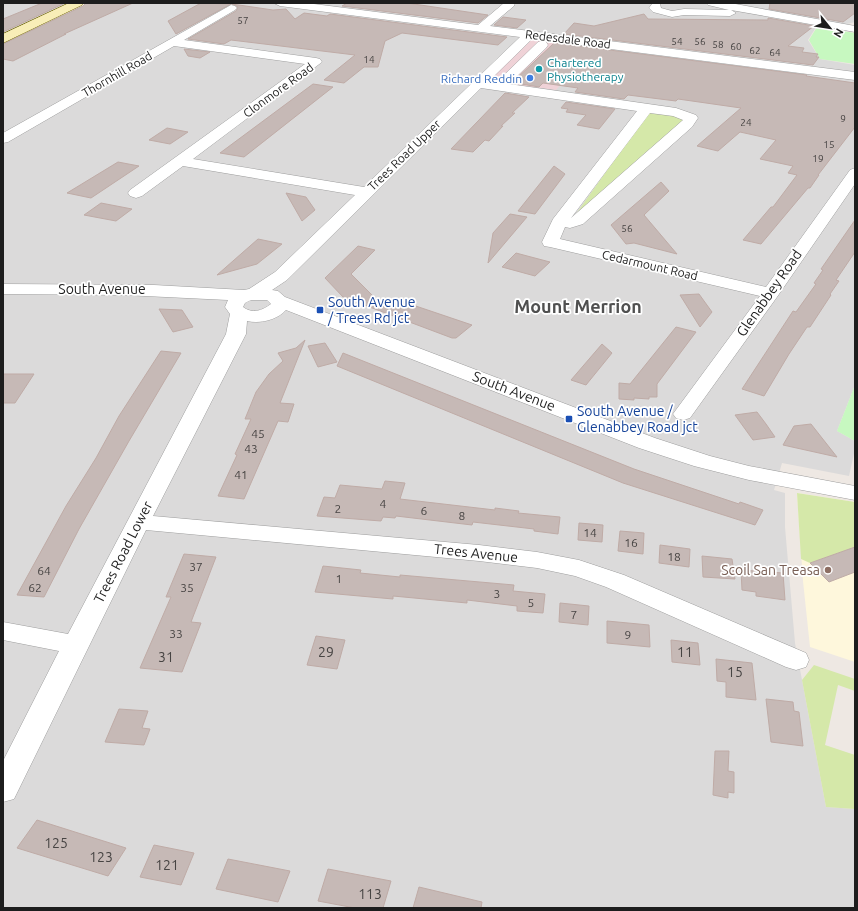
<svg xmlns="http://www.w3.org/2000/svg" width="858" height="911" font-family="Ubuntu,sans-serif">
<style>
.residential{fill:#dbdada}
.commercial{fill:#efd2d7}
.education{fill:#fef7dc}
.grass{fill:#d5e8a9}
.park{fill:#c7f8c0}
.building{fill:#c6b9b6;stroke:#bfaba6}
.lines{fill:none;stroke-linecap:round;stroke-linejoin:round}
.minor-casing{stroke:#9e9e9e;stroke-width:1}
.secondary-casing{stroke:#726706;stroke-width:1}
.minor{fill:#fff;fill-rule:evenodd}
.secondary{fill:#f8eeb7;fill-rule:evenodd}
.culture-dot{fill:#0f9aa8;stroke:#fff;stroke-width:1.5}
.shop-dot{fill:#3f7fe0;stroke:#fff;stroke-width:1.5}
.transit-dot{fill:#1a4fb4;stroke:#fff;stroke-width:1.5}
.education-dot{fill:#8d6e63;stroke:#fff;stroke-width:1.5}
.labels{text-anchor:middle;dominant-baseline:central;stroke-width:3.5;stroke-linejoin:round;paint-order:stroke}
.far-number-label{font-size:10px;fill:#474443}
.far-street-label{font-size:12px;fill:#1d1d1d;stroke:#fff}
.far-culture-label{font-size:12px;fill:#0d838f;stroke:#fff;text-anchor:start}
.far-shop-label{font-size:12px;fill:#366cbe;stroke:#fff;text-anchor:end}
.number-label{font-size:12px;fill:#474443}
.street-label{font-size:14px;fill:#1d1d1d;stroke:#fff}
.transit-label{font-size:14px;fill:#164399;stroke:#fff;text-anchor:start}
.education-label{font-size:14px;fill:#785e54;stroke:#fff;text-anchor:end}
.near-number-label{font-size:14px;fill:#474443}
.district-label{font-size:18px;font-weight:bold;fill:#505050;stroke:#fff}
</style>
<rect width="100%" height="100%" fill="#eee8e3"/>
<path class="residential" d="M 3,3 L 78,3 L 3,38 Z
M 93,3 L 855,3 L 855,22 L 843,25 L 820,21 L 808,40 L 820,59 L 855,65 L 855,385 L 837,431 L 855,441 L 855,449 L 849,476 L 782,463 L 774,490 L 785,493 L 785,527 L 795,643 L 826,807 L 855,809 L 855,908 L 3,908 L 3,43 Z"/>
<path class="commercial" d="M 531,37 L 571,42 L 563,51 L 568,77 L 556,90 L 486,81 Z"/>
<path class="education" d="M 797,493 L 855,502 L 855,662 L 810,647 L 803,581 Z"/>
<path class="grass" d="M 651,112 L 675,114 L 685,121 L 576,214 L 647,114 Z
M 797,493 L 855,502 L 855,547 L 810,563 L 801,559 Z
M 814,665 L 855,679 L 855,691 L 838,685 L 825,745 L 855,755 L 855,809 L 826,807 L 802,680 Z"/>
<path class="park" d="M 817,27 L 855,33 L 855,64 L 820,59 L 809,40 Z
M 855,385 L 855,441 L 837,431 Z"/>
<path class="building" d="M 42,3 L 65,3 L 3,32 L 3,19 Z
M 86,3 L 133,3 L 64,34 L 66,34 L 13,61 L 3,59 L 3,44 L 83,6 Z
M 201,3 L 231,4 L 176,34 L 168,21 Z
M 347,3 L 407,3 L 488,15 L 478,23 L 342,6 Z
M 770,3 L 855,3 L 855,13 L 843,22 L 769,9 Z
M 232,4 L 273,10 L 286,9 L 295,19 L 304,13 L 327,16 L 330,14 L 507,37 L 498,45 L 402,33 L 385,41 L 378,67 L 364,67 L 344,83 L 324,80 L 355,55 L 231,40 L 224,44 L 188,39 L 236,11 L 238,7 Z
M 644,14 L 648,19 L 768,20 L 768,18 L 814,26 L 788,46 L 804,48 L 802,52 L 818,54 L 816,57 L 819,57 L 813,65 L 564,34 L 574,23 L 594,26 Z
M 503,17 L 526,20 L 517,28 L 494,25 Z
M 554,43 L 807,75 L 806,76 L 855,83 L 855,127 L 818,175 L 819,175 L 810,188 L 808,188 L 761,244 L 743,240 L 771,207 L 773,207 L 797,175 L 788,173 L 793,166 L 760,159 L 776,140 L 740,132 L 718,151 L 697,146 L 741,108 L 678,99 L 676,101 L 628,95 L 624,99 L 575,92 L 578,88 L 543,83 L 539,87 L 515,83 L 520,79 L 516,79 Z
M 184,49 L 210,52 L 200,58 L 188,56 Z
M 313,84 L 333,87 L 244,157 L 220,153 Z
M 505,93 L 529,97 L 512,113 L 515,113 L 501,126 L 503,126 L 489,141 L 485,140 L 473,152 L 451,149 Z
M 566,102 L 615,109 L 599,129 L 577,125 L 586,115 L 566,112 L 568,109 L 561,108 Z
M 167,128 L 188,132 L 170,144 L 149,140 Z
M 118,162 L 139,166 L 91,198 L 67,193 Z
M 554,166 L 565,174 L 535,214 L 518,211 Z
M 661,182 L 669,191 L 644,215 L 677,254 L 634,243 L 626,244 L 611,225 Z
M 286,193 L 306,197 L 315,210 L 302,221 Z
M 101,203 L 132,209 L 116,221 L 84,215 Z
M 510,214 L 527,217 L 488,263 L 493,233 Z
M 855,220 L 855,252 L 836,280 L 839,281 L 830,294 L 831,295 L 810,327 L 807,327 L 789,354 L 764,396 L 742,389 L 793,311 L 796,312 L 816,284 L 814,283 L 823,270 L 821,269 Z
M 258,239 L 282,244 L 257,264 L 217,275 Z
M 358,246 L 375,250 L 351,274 L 384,307 L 395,299 L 472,325 L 456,338 L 452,338 L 343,297 L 325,278 Z
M 516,253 L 531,257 L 550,262 L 535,276 L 502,267 Z
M 699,294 L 712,312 L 700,327 L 680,295 Z
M 159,309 L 182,310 L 193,327 L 173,332 Z
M 676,327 L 696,332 L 657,384 L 657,397 L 649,397 L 649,399 L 634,398 L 634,400 L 619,399 L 619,383 L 630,384 Z
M 305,340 L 280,403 L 294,404 L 288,422 L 278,421 L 244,499 L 218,496 L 237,455 L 235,454 L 251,419 L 245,419 L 256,392 L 269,374 L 283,361 L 278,353 L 296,348 Z
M 325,343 L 337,362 L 318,367 L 308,346 Z
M 602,344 L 612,353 L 586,385 L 571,380 Z
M 161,351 L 181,353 L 129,441 L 79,529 L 44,597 L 17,595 L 66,506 L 96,458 L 119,416 Z
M 343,353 L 634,469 L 739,504 L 740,502 L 763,510 L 755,525 L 623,483 L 337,366 Z
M 3,374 L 34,374 L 15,403 L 3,403 Z
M 757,412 L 766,424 L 775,437 L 753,440 L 735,415 Z
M 811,424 L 837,457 L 783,445 L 794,426 Z
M 385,481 L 405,483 L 400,499 L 495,510 L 495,508 L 519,511 L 518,513 L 560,517 L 558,534 L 534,531 L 534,529 L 473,522 L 472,525 L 396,516 L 395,518 L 383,517 L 381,521 L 317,516 L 324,497 L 335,498 L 340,485 L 382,489 Z
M 579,523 L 603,525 L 602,542 L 578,540 Z
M 620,531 L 644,533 L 643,554 L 618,551 Z
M 660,545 L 690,549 L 689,567 L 659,563 Z
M 855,547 L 855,572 L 829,582 L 810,563 Z
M 184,554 L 216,557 L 191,622 L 201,623 L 182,672 L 140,668 L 171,597 L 166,597 Z
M 702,556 L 732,559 L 735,579 L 703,577 Z
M 323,566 L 361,570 L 360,573 L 400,577 L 400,575 L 514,585 L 513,591 L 545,594 L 543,613 L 517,611 L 517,606 L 467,600 L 467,603 L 393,596 L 393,599 L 315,592 Z
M 741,570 L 783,573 L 785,600 L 756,596 L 756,592 L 742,590 Z
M 560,603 L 589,606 L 588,625 L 559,622 Z
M 607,621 L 649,625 L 650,647 L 607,643 Z
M 316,636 L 345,640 L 337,669 L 307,665 Z
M 671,640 L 698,643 L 700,665 L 672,662 Z
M 716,659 L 752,663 L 756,700 L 726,697 L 726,682 L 717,681 Z
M 766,699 L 793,702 L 794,711 L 799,712 L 803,746 L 771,742 Z
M 119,709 L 148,711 L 142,728 L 150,729 L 144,745 L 105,742 Z
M 715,751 L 729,751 L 728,771 L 734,772 L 734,793 L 728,792 L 728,798 L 713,795 Z
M 37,820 L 94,838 L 126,848 L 108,876 L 17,848 Z
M 154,845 L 194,853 L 181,885 L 140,877 Z
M 228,859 L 290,871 L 278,902 L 216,889 Z
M 328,869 L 391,881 L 383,908 L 355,908 L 318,901 Z
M 419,887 L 482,902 L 481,908 L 413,908 Z"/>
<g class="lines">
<g class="minor-casing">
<path id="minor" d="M 274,3 L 306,3 L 478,25 L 504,3 L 515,3 L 514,6 L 490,26 L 855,72 L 855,80 L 532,39 L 488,82 L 496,83 L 538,42 L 546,42 L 548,45 L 546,48 L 509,84 L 676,108 L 696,115 L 698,118 L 692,127 L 583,224 L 570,228 L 565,227 L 560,239 L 766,287 L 850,170 L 855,168 L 855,184 L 777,297 L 690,418 L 683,420 L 676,418 L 673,414 L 760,296 L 550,247 L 544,246 L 542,242 L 553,219 L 637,111 L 481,88 L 287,280 L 272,290 L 278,291 L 285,297 L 655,438 L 710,456 L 749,466 L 855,486 L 855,500 L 749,480 L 694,466 L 639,448 L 286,310 C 277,320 260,324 247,321 L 246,334 L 153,516 L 479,545 L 537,552 L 579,560 L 624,575 L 806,653 L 809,660 L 806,667 L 796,670 L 786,667 L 606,587 L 575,576 L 537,568 L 479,561 L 146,530 L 14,799 L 3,802 L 3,761 L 59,651 L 3,640 L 3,622 L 68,634 L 226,334 L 230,314 L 225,307 L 228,300 L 124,295 L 3,294 L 3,284 L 154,285 L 244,290 L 249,289 L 275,272 L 355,195 L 183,166 L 142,196 L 136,198 L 130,196 L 128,193 L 130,190 L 305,64 L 174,46 L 8,142 L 3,143 L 3,133 L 231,5 L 235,6 L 237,8 L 235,10 L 184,40 L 316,58 L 320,59 L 322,62 L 193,159 L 364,187 L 520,37 L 280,6 ZM 650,113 L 673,116 L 683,120 L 571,218 ZM 251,300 L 267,300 L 271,304 C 262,311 252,314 243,307 L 245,303 Z
M 657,3 L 660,4 L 661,8 L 672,11 L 684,9 L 729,10 L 708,5 L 706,3 L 730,3 L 855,26 L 855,32 L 731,10 L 736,13 L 730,16 L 684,15 L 672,17 L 653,12 L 649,8 L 652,4 Z"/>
</g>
<g class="secondary-casing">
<path id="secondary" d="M 69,3 L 84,3 L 82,5 L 3,43 L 3,34 Z"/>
</g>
<use href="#minor" class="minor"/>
<use href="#secondary" class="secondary"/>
</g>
<circle class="culture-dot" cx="539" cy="69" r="4"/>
<circle class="shop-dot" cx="530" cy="78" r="4"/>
<g class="transit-dot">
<rect x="316" y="306" width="8" height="8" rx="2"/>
<rect x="565" y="415" width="8" height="8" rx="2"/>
</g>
<circle class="education-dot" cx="828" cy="570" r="4"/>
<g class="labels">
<g class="far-number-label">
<text x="243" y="20">57</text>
<text x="677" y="41">54</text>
<text x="700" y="41">56</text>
<text x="718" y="44">58</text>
<text x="736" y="46">60</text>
<text x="755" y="50">62</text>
<text x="775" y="52">64</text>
<text x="369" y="59">14</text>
<text x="843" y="118">9</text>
<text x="746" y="122">24</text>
<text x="829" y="144">15</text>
<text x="818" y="158">19</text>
<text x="627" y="228">56</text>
</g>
<g class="far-street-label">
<text transform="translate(568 39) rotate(7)">Redesdale Road</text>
<text transform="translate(117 74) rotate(-30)">Thornhill Road</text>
<text transform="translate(278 90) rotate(-36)">Clonmore Road</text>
<text transform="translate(404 155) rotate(-44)">Trees Road Upper</text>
<text transform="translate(650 265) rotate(13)">Cedarmount Road</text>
</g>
<g class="far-culture-label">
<text x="547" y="62">Chartered<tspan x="547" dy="14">Physiotherapy</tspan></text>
</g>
<g class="far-shop-label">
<text x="522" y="78">Richard Reddin</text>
</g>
<g class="number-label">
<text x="258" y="433">45</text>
<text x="251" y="448">43</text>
<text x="241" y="474">41</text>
<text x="383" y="503">4</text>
<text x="338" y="508">2</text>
<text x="424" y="510">6</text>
<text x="462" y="515">8</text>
<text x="590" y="532">14</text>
<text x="631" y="542">16</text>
<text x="674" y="556">18</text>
<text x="196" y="566">37</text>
<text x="44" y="570">64</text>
<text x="339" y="578">1</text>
<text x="35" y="587">62</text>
<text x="187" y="587">35</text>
<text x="497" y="593">3</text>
<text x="531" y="602">5</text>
<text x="574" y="614">7</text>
<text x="176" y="633">33</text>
<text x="628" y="634">9</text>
</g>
<g class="street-label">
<text x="102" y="289">South Avenue</text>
<text transform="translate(769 293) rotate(-55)">Glenabbey Road</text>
<text transform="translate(514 391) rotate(21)">South Avenue</text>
<text transform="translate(123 552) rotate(-63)">Trees Road Lower</text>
<text transform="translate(476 553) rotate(6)">Trees Avenue</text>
</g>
<g class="transit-label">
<text x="328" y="302">South Avenue<tspan x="328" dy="16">/ Trees Rd jct</tspan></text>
<text x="577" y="411">South Avenue /<tspan x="577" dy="16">Glenabbey Road jct</tspan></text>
</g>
<g class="education-label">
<text x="820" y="570">Scoil San Treasa</text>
</g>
<g class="near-number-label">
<text x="326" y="652">29</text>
<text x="685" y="652">11</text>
<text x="166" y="657">31</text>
<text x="735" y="672">15</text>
<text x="56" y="843">125</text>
<text x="101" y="857">123</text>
<text x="167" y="865">121</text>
<text x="370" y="894">113</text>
</g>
<g class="district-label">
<text x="578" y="306">Mount Merrion</text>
</g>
</g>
<rect width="858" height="911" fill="none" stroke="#1d1d1d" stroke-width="8"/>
<g transform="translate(830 28) rotate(120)" stroke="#ffffff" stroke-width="3" paint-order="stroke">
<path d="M0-3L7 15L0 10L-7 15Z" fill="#1d1d1d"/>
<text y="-6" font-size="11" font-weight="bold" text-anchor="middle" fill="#1d1d1d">N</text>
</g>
</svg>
